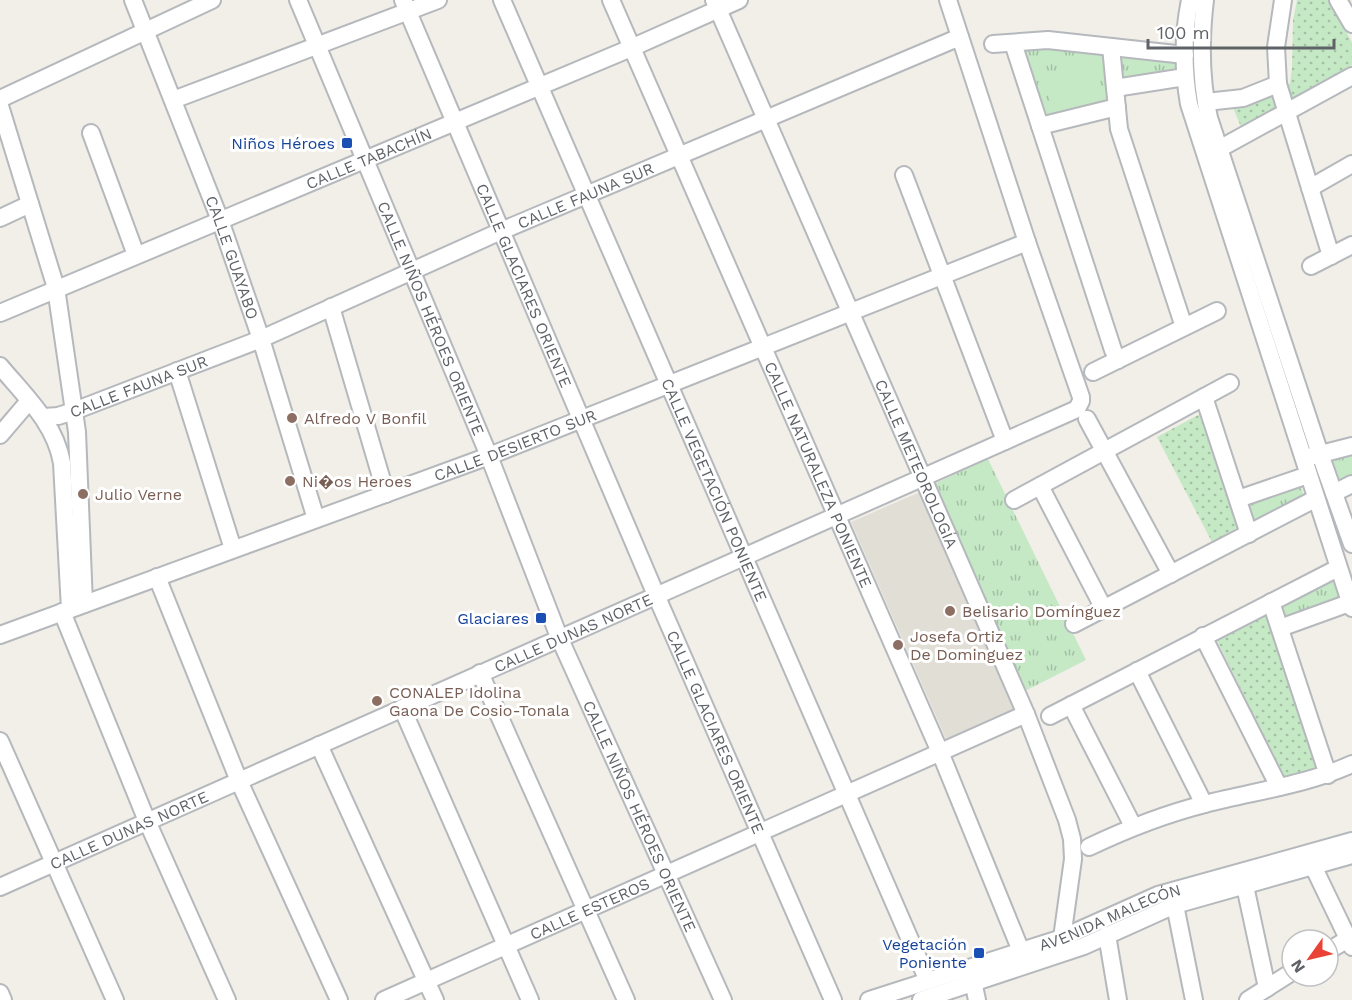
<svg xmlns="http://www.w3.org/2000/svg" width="1352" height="1000" font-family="'Work Sans',sans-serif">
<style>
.education{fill:#e1ded6}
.grass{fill:url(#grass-dots)}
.park{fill:url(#park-tufts)}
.pitch{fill:#c5e8c5}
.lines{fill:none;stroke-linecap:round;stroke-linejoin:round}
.minor-casing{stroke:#b5b8bc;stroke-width:20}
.minor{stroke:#fff;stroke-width:16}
.transit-dot{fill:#1a4fb4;stroke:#fff;stroke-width:2}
.education-dot{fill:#8d6e63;stroke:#fff;stroke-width:2}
.labels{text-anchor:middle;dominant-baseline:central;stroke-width:6;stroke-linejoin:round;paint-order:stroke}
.transit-label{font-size:16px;fill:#164399;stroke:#fff;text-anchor:end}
.street-label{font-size:16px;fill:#5f6368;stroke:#fff}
.education-label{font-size:16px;fill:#785e54;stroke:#fff;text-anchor:start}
</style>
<defs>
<pattern id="grass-dots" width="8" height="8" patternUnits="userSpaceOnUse" patternTransform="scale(1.5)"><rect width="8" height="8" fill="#c5e8c5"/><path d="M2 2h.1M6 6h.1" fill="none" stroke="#a3c0a4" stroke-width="1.8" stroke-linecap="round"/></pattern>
<pattern id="park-tufts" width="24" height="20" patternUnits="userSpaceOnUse" patternTransform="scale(1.5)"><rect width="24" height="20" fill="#c5e8c5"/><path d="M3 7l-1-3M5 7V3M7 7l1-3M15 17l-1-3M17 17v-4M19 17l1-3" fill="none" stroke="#a3c0a4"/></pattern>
</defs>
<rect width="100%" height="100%" fill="#f1efe8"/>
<path class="education" d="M 920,492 L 1016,709 L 946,739 L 851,522 Z"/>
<path class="grass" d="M 1297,0 L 1328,0 L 1352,42 L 1352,65 L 1241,127 L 1232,105 L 1282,93 L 1290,83 L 1292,68 L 1293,20 Z
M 1200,414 L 1240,526 L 1212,542 L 1157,437 Z
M 1267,615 L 1319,770 L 1284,778 L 1217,640 Z"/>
<path class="park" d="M 1047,44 L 1106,50 L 1111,103 L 1046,120 L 1022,48 Z
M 1116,52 L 1179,59 L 1179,73 L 1119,83 Z
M 1352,452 L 1352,478 L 1337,485 L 1328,458 Z
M 988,459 L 1086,660 L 1025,691 L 934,484 Z
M 1300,484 L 1305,499 L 1253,525 L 1245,503 Z
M 1332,578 L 1340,600 L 1285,621 L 1279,604 Z"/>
<path class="pitch" d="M 1093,61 L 1104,97 L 1054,112 L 1043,76 Z"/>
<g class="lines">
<g class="minor-casing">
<g id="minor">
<path id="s1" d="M 133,0 L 220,220 L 261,339 L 316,519"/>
<path id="s2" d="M 298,0 L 489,456 L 559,637 L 723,1000"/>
<path id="s3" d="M 403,0 L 656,595 L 833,1000"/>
<path id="s4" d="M 502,0 L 928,981"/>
<path id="s5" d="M 611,0 L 940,752 L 1021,951"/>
<path id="s6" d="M 714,0 L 1026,714 L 1067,820 L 1072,839 L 1073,859 L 1062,938"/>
<path d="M 1190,0 C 1183,34 1183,70 1189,104 L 1352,608"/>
<path d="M 1205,0 C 1200,41 1200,78 1209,118 L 1320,454 L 1352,544"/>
<path d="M 1283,0 L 1276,47 L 1278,84 L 1331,256"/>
<path d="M 1338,0 L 1352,24"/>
<path d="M 1013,43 L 1113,350 L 1118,360"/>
<path d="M 993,44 L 1048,40 L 1185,55"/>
<path d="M 1111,47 L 1119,129 L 1184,327"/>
<path d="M 1115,88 L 1185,77"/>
<path d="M 0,99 L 212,0"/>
<path d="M 173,100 L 438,0"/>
<path d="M 1206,102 L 1243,98 L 1278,84"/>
<path d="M 0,106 L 56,288 L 77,432 L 84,604"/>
<path d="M 1040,126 L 1117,107"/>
<path d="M 91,133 L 136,255"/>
<path d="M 1219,149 L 1352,76"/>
<path d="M 904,175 L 1005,441"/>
<path d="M 1310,188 L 1352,164"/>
<path d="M 0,218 L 30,204"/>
<path d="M 1311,266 L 1352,245"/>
<path d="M 331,307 L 386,494"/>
<path id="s7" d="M 0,313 L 631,48 L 739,0"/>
<path d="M 0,366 C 25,396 55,423 62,463 L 70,609"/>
<path d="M 177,371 L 233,549"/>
<path d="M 1093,372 L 1217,311"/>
<path d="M 1204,397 L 1249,534"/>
<path id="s8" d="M 44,417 L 58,416 L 74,411 L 261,339 L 501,231 L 960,37"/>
<path d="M 1087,419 L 1171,574"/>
<path d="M 0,435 L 29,401"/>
<path d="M 1309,457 L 1352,446"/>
<path d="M 1040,486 L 1104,609"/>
<path d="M 1334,493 L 1352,484"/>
<path d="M 1238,499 L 1308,475"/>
<path d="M 1014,500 L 1230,383"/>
<path d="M 157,577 L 239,781 L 339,1000"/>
<path d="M 1271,602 L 1328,775"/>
<path d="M 62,612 L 147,821 L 227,1000"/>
<path d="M 1074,624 L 1315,499"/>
<path d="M 1280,628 L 1352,602"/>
<path id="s9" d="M 0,635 L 489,456 L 1027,242"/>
<path d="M 1203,636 L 1279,787"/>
<path d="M 1137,671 L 1204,804"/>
<path d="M 480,673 L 626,1000"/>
<path d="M 1071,705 L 1133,826"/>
<path d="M 402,708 L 530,1000"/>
<path d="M 1050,716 L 1338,568"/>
<path d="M 0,741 L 115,1000"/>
<path d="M 319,745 L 435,1000"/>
<path d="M 1089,847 C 1127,829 1165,814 1205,804 C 1255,791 1306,785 1352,764"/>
<path d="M 1313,866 L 1352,947"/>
<path d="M 1245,886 L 1267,988"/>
<path id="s10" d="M 0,887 L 1077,409 L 1081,401 L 1081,397 L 1027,242 L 948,0"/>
<path d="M 1175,905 L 1194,1000"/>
<path d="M 1107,935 L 1118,1000"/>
<path d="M 1328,951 L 1348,939"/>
<path d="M 971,971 L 977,1000"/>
<path d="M 0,993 L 3,1000"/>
<path id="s11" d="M 384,1000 L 1026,714"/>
<path id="s12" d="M 869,1000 L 1062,938 L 1158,895 L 1352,841"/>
<path d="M 921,1000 L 1084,946 L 1175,905 L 1352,855"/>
<path d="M 1248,1000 L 1292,972"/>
</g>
</g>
<use href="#minor" class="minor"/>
</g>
<g class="transit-dot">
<rect x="341" y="137" width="12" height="12" rx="3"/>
<rect x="535" y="612" width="12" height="12" rx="3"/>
<rect x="973" y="947" width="12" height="12" rx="3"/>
</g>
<g class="education-dot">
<circle cx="292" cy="418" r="6"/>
<circle cx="290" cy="481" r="6"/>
<circle cx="83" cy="494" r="6"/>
<circle cx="950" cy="611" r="6"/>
<circle cx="898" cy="645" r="6"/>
<circle cx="377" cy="701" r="6"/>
</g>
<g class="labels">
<g class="transit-label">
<text x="335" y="143">Niños Héroes</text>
<text x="529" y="618">Glaciares</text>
<text x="967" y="944">Vegetación<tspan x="967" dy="18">Poniente</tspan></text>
</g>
<g class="street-label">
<text stroke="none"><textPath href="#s7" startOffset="400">CALLE TABACHÍN</textPath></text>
<text stroke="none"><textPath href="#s8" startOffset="586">CALLE FAUNA SUR</textPath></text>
<text stroke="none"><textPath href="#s1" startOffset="276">CALLE GUAYABO</textPath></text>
<text stroke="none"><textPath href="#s3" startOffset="310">CALLE GLACIARES ORIENTE</textPath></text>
<text stroke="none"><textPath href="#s2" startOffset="345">CALLE NIÑOS HÉROES ORIENTE</textPath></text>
<text stroke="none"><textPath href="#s8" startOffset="100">CALLE FAUNA SUR</textPath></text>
<text stroke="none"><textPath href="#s9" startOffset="549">CALLE DESIERTO SUR</textPath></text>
<text stroke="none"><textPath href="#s6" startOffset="506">CALLE METEOROLOGÍA</textPath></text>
<text stroke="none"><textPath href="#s5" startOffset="518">CALLE NATURALEZA PONIENTE</textPath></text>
<text stroke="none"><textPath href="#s4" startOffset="534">CALLE VEGETACIÓN PONIENTE</textPath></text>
<text stroke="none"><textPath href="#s10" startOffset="627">CALLE DUNAS NORTE</textPath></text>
<text stroke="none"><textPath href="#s3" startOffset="796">CALLE GLACIARES ORIENTE</textPath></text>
<text stroke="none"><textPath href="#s2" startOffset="885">CALLE NIÑOS HÉROES ORIENTE</textPath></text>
<text stroke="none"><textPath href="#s10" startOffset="141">CALLE DUNAS NORTE</textPath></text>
<text stroke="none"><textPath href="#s11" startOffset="225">CALLE ESTEROS</textPath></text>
<text stroke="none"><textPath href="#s12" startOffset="255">AVENIDA MALECÓN</textPath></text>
</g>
<g class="education-label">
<text x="304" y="418">Alfredo V Bonfil</text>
<text x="302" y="481">Ni�os Heroes</text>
<text x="95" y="494">Julio Verne</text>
<text x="962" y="611">Belisario Domínguez</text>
<text x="910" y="636">Josefa Ortiz<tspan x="910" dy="18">De Dominguez</tspan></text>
<text x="389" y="692">CONALEP Idolina<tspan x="389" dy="18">Gaona De Cosio-Tonala</tspan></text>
</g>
</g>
<g transform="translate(1310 958) rotate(236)"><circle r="28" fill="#ffffff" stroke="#bfc1c3" stroke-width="1.5"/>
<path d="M0-4.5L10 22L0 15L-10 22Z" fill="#ea4335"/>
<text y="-9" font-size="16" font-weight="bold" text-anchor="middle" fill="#5f6368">N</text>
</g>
<path d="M1148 39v9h186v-9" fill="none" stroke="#5f6368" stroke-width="3"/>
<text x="1157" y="39" font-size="18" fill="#5f6368" stroke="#ffffff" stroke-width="4.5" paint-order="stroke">100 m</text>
</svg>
